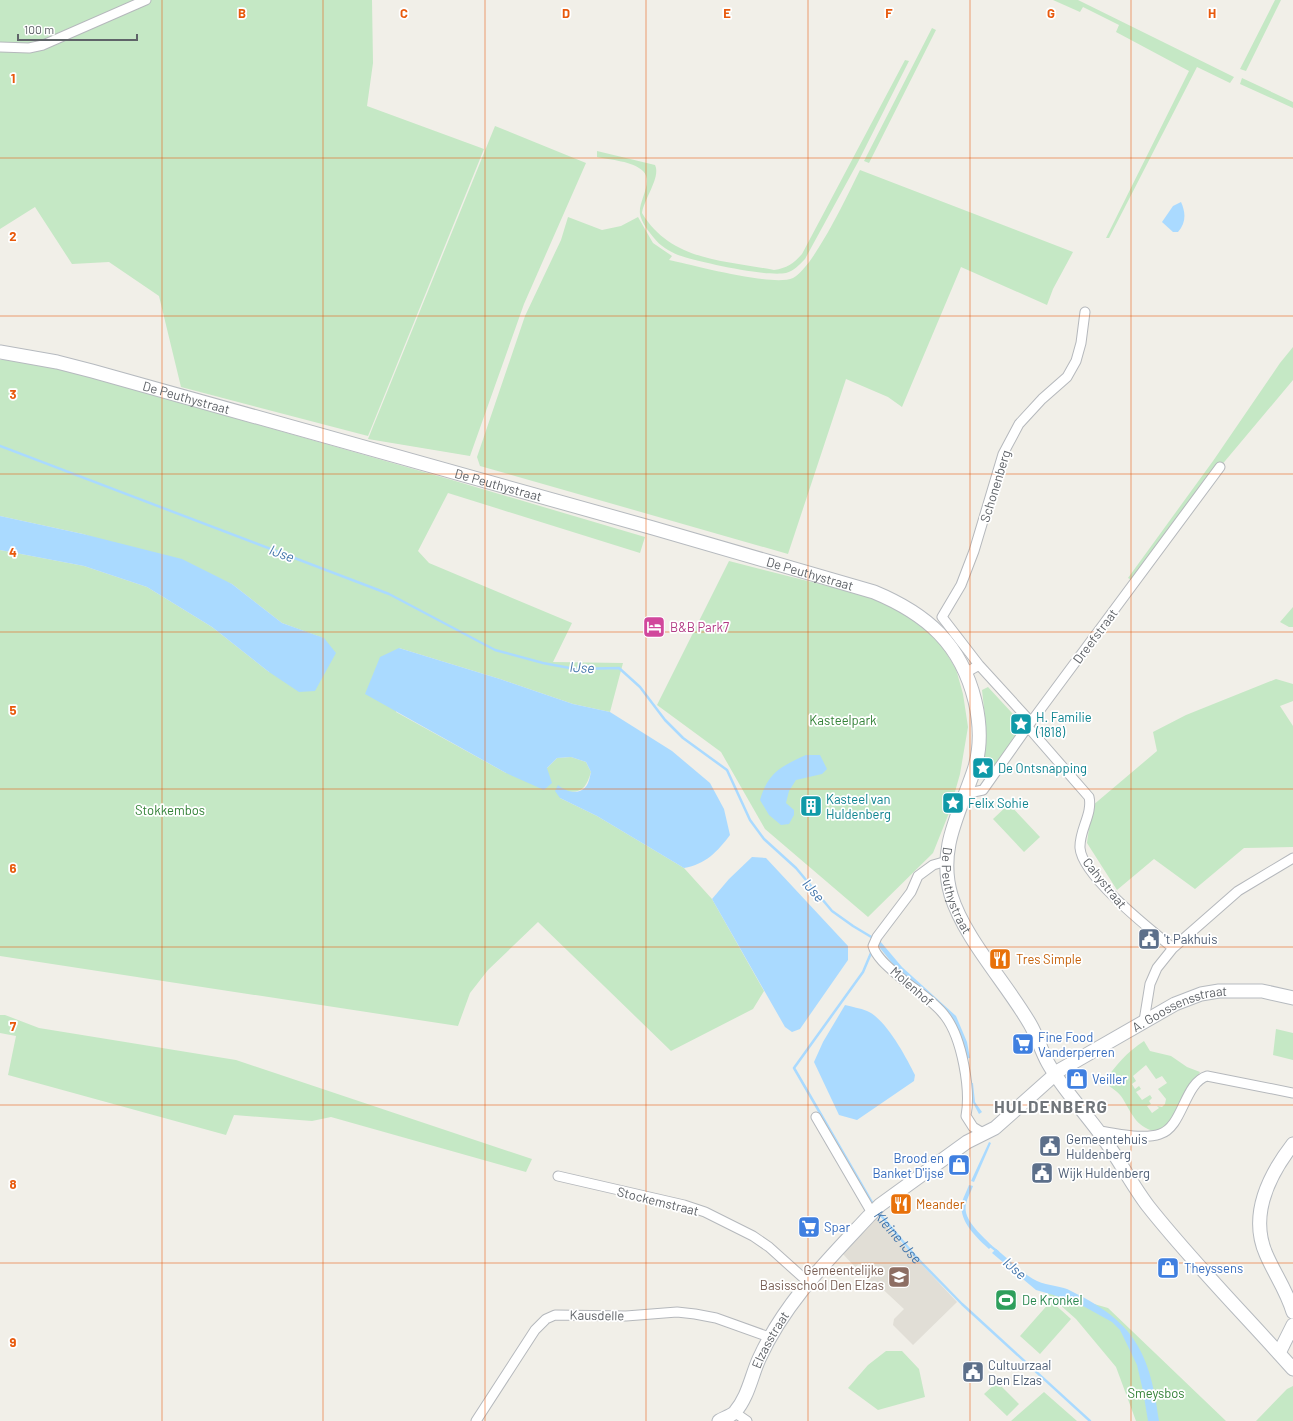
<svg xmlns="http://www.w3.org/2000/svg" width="1293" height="1421" font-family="Barlow,sans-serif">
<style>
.education{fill:#e1ded6}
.green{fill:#c5e8c5;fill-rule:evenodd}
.water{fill:#aadaff}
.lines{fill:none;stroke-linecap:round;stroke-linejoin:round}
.stream{stroke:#aadaff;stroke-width:2.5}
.street-casing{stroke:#b5b8bc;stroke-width:11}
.secondary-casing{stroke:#b6babf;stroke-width:15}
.street{stroke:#fff;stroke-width:9}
.secondary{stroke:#fff;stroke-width:13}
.grid{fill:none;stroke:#e8590c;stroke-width:1;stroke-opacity:0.55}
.labels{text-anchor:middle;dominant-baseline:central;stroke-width:3.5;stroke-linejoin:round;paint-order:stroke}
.street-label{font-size:13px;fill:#5f6368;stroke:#fff}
.hotel-label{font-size:13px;fill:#b23c85;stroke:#fff;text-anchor:start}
.culture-label{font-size:13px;fill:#0d838f;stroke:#fff;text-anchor:start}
.park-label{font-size:13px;fill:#348238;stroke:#fff}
.service-label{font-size:13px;fill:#4e5e75;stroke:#fff;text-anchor:start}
.food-label{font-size:13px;fill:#c56008;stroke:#fff;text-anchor:start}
.shop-label{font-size:13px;fill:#366cbe;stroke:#fff;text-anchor:start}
.education-label{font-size:13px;fill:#785e54;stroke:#fff;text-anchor:end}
.leisure-label{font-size:13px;fill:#27864d;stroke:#fff;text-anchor:start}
.water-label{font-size:14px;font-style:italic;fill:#4174aa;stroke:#fff}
.district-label{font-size:17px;font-weight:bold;letter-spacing:1px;fill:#70757a;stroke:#fff}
.grid-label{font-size:13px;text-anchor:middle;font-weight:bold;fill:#e8590c;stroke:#fff;stroke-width:3.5;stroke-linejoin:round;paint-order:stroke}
</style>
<rect width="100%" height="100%" fill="#f1efe8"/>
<path class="education" d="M 877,1217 L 957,1302 L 913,1345 L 893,1325 L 894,1319 L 904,1309 L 874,1281 L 871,1283 L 860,1272 L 864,1268 L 859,1264 L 855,1267 L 843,1254 Z"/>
<path class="green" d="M 0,0 L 372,0 L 373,63 L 367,106 L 484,149 L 368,436 L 181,387 L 159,296 L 109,262 L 72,264 L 35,207 L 0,229 Z
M 1053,0 L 1078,0 L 1234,77 L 1230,83 L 1197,67 L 1109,238 L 1106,238 L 1189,71 L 1116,32 L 1119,25 L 1083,7 L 1080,12 Z
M 1275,0 L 1281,0 L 1246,71 L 1240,69 Z
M 932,28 L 936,30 L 869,163 L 864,161 Z
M 905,60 L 909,61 L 858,162 L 805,259 C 799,265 794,271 786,273 C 765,277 699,262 678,255 C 669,251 660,246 654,238 C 649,232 641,222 640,214 C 638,201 654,182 643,171 C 633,161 610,160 597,157 L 597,151 L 655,165 C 661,177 644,199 642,213 C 671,261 723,260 774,270 C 787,268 793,264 802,254 Z
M 1242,78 L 1293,102 L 1293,108 L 1240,84 Z
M 495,126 L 586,163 L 524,304 L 470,456 L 368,439 Z
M 860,170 L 1073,252 L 1053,289 L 1047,305 L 961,267 L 902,407 L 888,397 L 846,379 L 788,554 L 480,466 L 477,457 L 525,316 L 561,240 L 568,217 L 602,230 L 621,226 L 638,217 L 653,243 L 672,256 L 669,260 C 693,265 773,287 793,278 C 814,267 848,194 860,170 Z
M 1293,347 L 1293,380 L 1220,467 L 1135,582 L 1128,578 L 1213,461 L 1280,363 Z
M 4,359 L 66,370 L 452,480 L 645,537 L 640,553 L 448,493 L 418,551 L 429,563 L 572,623 L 553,662 L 623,663 L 610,712 L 573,704 L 500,679 L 399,648 L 396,712 L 506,773 L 547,768 L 557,758 L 571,757 L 586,762 L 591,772 C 586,788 582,794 564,791 L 560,798 L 597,816 L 684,868 L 712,899 L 764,991 L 753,1009 L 671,1051 L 538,922 L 488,970 L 470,993 L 458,1026 L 0,956 L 0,550 L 84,566 L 147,587 L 212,627 L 269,672 L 327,668 L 335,653 L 323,638 L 282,623 L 232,584 L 83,534 L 0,516 L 0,360 Z
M 729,561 L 859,594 L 896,608 L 922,625 L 940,643 L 956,669 L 963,694 L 968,727 L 960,774 L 949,813 L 933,853 L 868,917 L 765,829 L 721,752 L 657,705 Z
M 1293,607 L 1293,627 L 1289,627 L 1280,622 Z
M 1276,679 L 1293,684 L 1293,701 L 1280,706 L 1293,726 L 1293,847 L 1244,848 L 1195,889 L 1154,859 L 1117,890 L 1087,843 L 1092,806 L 1157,751 L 1153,732 L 1186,715 Z
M 988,687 L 1024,726 L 993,767 L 987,764 L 981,754 L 986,726 L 982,690 Z
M 1009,804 L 1040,837 L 1024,852 L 993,819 Z
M 0,1015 L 5,1015 L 39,1028 L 236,1060 L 532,1159 L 526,1172 L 331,1117 L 312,1121 L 234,1115 L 226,1135 L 8,1075 L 16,1036 L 0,1033 Z
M 1276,1029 L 1293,1033 L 1293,1060 L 1273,1055 Z
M 1144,1041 L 1150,1051 L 1171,1056 L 1187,1067 L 1200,1072 L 1169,1126 L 1158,1132 C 1137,1128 1133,1116 1123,1099 C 1119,1092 1110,1087 1104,1082 C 1116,1065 1127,1052 1144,1041 ZM 1146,1065 L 1156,1079 L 1162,1076 L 1167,1083 L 1158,1089 L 1166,1099 L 1165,1104 L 1162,1107 L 1157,1106 L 1159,1108 L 1152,1113 L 1147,1106 L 1151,1104 L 1149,1101 L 1152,1098 L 1150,1095 L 1142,1100 L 1136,1092 L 1141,1089 L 1139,1086 L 1135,1089 L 1132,1084 L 1136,1081 L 1133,1076 Z
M 1042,1289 L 1108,1308 L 1226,1421 L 1136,1421 L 1116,1367 L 1076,1319 Z
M 1051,1301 L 1071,1319 L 1040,1354 L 1020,1336 Z
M 886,1351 L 902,1351 L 919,1369 L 925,1397 L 878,1410 L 848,1388 L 868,1365 Z
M 997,1382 L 1019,1404 L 1007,1416 L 984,1394 Z
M 1293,1386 L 1293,1421 L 1256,1421 L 1287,1389 Z
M 1044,1392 L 1077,1421 L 1011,1421 Z"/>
<path class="water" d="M 1181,202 C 1186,213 1186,223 1178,232 L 1173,232 L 1162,222 L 1173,206 Z
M 0,516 L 83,534 L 182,559 L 232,584 L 282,623 L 324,638 L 336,653 L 315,691 L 299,692 L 269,672 L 212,627 L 147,587 L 84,566 L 0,550 Z
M 399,648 L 500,679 L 573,704 L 610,712 L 672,751 L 710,783 L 724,809 L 730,835 C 717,852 706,864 684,868 L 597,816 L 560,798 L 555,791 L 558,785 C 566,792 580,796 587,785 C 589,782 590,776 591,772 L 586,762 L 571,757 L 557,758 L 547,768 L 552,783 L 544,790 L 506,773 L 365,694 L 380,657 Z
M 806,755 L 820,755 L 827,769 L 822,774 L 796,780 L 789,791 L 786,803 L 794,810 L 794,815 L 789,824 L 781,825 L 769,815 L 760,800 C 768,772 782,766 806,755 Z
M 752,857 L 766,858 L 848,946 L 848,960 L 800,1029 L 792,1032 L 785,1027 L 712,899 L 729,879 Z
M 880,941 L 902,967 L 956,1016 L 967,1042 L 970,1058 L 964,1059 L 935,1003 L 896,968 L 876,943 Z
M 845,1005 C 852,1007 860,1008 867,1011 C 886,1019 906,1057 915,1075 L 914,1081 L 857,1120 L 839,1115 L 814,1062 L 823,1042 Z
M 968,1083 L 973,1083 L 975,1102 L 982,1112 L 979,1114 L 971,1099 Z
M 989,1142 L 991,1143 L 974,1182 L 971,1181 Z
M 969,1185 L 973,1186 C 971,1192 967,1198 966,1204 C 962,1220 983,1236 992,1246 L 989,1249 C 977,1238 958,1221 962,1202 C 964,1196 967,1190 969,1185 Z
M 996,1249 C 1009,1259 1022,1274 1037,1281 C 1048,1286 1063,1286 1071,1291 C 1135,1322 1150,1353 1159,1421 L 1148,1421 L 1143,1391 L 1137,1365 L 1120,1330 L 1112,1322 L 1074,1301 L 1036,1290 L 992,1253 Z"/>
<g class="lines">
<g class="stream">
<path d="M 0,446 L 389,594 L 495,650 L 543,663 L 575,669 L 619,668 L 640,687 L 665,720 L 683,738 L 727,770 L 750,820 L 764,839 L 796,868 L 832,911 L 853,926 L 873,938"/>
<path d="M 871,953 L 863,972 L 794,1068 L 874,1206"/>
<path id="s1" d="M 878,1212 L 916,1257 L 962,1304 L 1090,1421"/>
<path d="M 989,1245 L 998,1252"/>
</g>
<g class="street-casing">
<path id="street" d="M 0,47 L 29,48 L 43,45 L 146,0
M 979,665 L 942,617 L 961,585 L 974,551 L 1003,454 L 1019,424 L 1042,399 L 1067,377 L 1076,361 L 1081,343 L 1085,312
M 967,672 L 979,665 L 1031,722
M 1028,727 L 1089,797 C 1093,814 1079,830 1080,848 C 1082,876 1151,930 1173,948
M 964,794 L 983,790 L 1031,722 L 1220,467
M 947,861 L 933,865 L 918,876 L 911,892 L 877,937 L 873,946 C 876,958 892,970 901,978 C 915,990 934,1001 945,1016 C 962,1038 971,1090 966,1116 L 973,1127 L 983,1133
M 1144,1021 L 1150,984 L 1157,968 L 1173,948 L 1238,891 L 1293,858
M 816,1117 L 872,1213
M 1099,1131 C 1117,1133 1142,1140 1160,1134 C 1183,1127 1184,1083 1207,1076 L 1293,1093
M 558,1176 L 684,1205 L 705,1212 L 753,1236 L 769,1247 L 809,1283
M 734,1412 L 747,1421
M 476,1421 L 535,1330 L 546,1319 L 555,1315 L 626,1316 L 677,1312 L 695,1314 L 716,1318 L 769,1337"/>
</g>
<g class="secondary-casing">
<g id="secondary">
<path id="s2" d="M 0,352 L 57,362 L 92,371 L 653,528 L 874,592 C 927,614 961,644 975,701 C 980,722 981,746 975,767 C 961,811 937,847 951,895 C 964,938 1007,984 1030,1024 C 1037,1036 1041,1050 1048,1063 C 1063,1090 1086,1113 1104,1139 C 1120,1161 1132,1185 1148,1206 C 1193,1263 1245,1315 1293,1369"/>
<path d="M 1293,1144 C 1269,1175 1249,1215 1266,1254 C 1274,1273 1287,1291 1293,1312"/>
<path d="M 1279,1353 L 1293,1325"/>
<path id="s3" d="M 719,1421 C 724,1418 731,1416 735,1412 C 748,1397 751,1377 759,1359 C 785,1302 827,1261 869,1216 L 880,1205 L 967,1142 L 995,1128 L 1060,1070 L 1175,1004 L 1201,994 L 1219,991 L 1262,991 L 1293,998"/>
</g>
</g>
<use href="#street" class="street"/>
<use href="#secondary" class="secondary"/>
</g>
<path class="grid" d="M 162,0 L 162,1421M 323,0 L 323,1421M 485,0 L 485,1421M 646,0 L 646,1421M 808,0 L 808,1421M 970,0 L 970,1421M 1131,0 L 1131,1421M 0,158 L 1293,158M 0,316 L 1293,316M 0,474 L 1293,474M 0,632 L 1293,632M 0,789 L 1293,789M 0,947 L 1293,947M 0,1105 L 1293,1105M 0,1263 L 1293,1263"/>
<defs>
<g id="hotel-square" transform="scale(1.15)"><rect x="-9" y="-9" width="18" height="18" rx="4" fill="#d1479c" stroke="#fff"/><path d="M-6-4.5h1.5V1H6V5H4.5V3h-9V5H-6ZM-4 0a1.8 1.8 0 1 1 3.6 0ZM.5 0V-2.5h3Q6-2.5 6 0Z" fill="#fff"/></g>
<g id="sight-square" transform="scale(1.15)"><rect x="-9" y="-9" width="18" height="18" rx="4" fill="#0f9aa8" stroke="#fff"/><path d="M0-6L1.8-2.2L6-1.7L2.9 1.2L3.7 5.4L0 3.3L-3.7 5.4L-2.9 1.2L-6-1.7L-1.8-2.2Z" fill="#fff"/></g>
<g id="building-square" transform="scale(1.15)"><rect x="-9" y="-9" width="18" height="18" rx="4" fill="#0f9aa8" stroke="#fff"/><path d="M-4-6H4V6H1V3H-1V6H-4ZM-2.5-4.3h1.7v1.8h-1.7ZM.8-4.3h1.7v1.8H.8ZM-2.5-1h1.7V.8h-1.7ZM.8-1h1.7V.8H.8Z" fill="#fff"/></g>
<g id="civic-square" transform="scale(1.15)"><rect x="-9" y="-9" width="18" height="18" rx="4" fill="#5c6f8a" stroke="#fff"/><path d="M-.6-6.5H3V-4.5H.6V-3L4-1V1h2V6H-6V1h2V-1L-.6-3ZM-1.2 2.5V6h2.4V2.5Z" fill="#fff"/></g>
<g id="restaurant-square" transform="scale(1.15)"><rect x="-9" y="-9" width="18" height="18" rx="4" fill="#e8710a" stroke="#fff"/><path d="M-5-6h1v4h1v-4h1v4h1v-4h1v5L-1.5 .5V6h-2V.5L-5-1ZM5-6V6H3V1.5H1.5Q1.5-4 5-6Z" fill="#fff"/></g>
<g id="supermarket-square" transform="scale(1.15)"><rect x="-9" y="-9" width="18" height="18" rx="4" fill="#3f7fe0" stroke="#fff"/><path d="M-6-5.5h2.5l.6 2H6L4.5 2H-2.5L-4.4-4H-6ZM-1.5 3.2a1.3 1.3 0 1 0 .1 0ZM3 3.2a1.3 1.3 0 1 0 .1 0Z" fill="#fff"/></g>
<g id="shop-square" transform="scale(1.15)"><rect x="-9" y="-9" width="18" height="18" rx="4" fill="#3f7fe0" stroke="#fff"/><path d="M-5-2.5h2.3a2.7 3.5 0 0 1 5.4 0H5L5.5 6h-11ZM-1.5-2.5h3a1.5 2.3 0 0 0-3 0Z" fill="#fff"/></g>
<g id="school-square" transform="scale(1.15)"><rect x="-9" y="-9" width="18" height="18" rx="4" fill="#8d6e63" stroke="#fff"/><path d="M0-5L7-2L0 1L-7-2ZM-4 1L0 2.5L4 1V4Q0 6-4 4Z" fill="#fff"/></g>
<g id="stadium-square" transform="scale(1.15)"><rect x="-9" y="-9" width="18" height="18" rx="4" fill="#2e9e5b" stroke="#fff"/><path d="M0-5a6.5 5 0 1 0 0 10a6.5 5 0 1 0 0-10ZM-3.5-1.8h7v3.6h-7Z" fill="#fff"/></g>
</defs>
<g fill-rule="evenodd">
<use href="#hotel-square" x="654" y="627"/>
<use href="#sight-square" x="1021" y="724"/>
<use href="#sight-square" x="983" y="768"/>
<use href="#sight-square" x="953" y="803"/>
<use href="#building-square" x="811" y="806"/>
<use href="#civic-square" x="1149" y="939"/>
<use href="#restaurant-square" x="1000" y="959"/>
<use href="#supermarket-square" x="1023" y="1044"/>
<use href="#shop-square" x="1077" y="1079"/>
<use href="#civic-square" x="1050" y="1146"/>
<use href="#shop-square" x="959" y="1165"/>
<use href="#civic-square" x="1042" y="1173"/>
<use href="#restaurant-square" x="901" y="1204"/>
<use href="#supermarket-square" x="809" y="1227"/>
<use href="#shop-square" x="1168" y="1268"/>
<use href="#school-square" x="899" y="1277"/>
<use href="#stadium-square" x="1006" y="1300"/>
<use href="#civic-square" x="973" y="1372"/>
</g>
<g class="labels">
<g class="street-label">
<text stroke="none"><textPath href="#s2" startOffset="192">De Peuthystraat</textPath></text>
<text stroke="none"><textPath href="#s2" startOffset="516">De Peuthystraat</textPath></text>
<text transform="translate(995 486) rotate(-73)">Schonenberg</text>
<text stroke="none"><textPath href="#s2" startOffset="840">De Peuthystraat</textPath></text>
<text transform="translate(1095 636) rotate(-53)">Dreefstraat</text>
<text transform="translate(1105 883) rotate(51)">Cahystraat</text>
<text stroke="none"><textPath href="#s2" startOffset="1258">De Peuthystraat</textPath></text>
<text transform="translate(912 986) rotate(41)">Molenhof</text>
<text stroke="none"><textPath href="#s3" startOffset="635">A. Goossensstraat</textPath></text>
<text transform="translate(658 1201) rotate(14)">Stockemstraat</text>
<text transform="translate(597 1315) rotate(1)">Kausdelle</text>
<text stroke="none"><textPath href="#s3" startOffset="99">Elzasstraat</textPath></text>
</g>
<g class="hotel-label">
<text x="670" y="627">B&amp;B Park7</text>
</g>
<g class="culture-label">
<text x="1036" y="717">H. Familie<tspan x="1036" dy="15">(1818)</tspan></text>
<text x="998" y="768">De Ontsnapping</text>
<text x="826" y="799">Kasteel van<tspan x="826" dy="15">Huldenberg</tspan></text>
<text x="968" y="803">Felix Sohie</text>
</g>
<g class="park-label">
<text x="843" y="720">Kasteelpark</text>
<text x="170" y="810">Stokkembos</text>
<text x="1156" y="1393">Smeysbos</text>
</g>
<g class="service-label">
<text x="1164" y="939">'t Pakhuis</text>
<text x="1066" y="1139">Gemeentehuis<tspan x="1066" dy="15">Huldenberg</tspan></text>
<text x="1058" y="1173">Wijk Huldenberg</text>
<text x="988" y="1365">Cultuurzaal<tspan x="988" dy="15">Den Elzas</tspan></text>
</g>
<g class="food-label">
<text x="1016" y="959">Tres Simple</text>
<text x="916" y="1204">Meander</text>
</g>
<g class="shop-label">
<text x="1038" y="1037">Fine Food<tspan x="1038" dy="15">Vanderperren</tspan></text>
<text x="1092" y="1079">Veiller</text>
<text x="944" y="1158" text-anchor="end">Brood en<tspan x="944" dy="15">Banket D'ijse</tspan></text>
<text x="824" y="1227">Spar</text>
<text x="1184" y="1268">Theyssens</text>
</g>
<g class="education-label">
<text x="884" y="1270">Gemeentelijke<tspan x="884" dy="15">Basisschool Den Elzas</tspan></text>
</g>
<g class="leisure-label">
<text x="1022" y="1300">De Kronkel</text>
</g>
<g class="water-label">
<text transform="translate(282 553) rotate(21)">IJse</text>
<text transform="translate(582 667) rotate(3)">IJse</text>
<text transform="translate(814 890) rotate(49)">IJse</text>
<text stroke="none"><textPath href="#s1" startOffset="32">Kleine IJse</textPath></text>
<text transform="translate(1015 1268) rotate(41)">IJse</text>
</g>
<g class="district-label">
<text x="1051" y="1106">HULDENBERG</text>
</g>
</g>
<g class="grid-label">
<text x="242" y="18">B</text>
<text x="404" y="18">C</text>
<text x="566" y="18">D</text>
<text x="727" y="18">E</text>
<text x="889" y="18">F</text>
<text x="1051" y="18">G</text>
<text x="1212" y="18">H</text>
<text x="13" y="83">1</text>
<text x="13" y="241">2</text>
<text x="13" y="399">3</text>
<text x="13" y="557">4</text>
<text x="13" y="715">5</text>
<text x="13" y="873">6</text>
<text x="13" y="1031">7</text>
<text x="13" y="1189">8</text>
<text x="13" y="1347">9</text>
</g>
<path d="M18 34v6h119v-6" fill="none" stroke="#5f6368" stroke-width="2"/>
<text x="24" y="34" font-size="12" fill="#5f6368" stroke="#ffffff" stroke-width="3" paint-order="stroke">100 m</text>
</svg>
